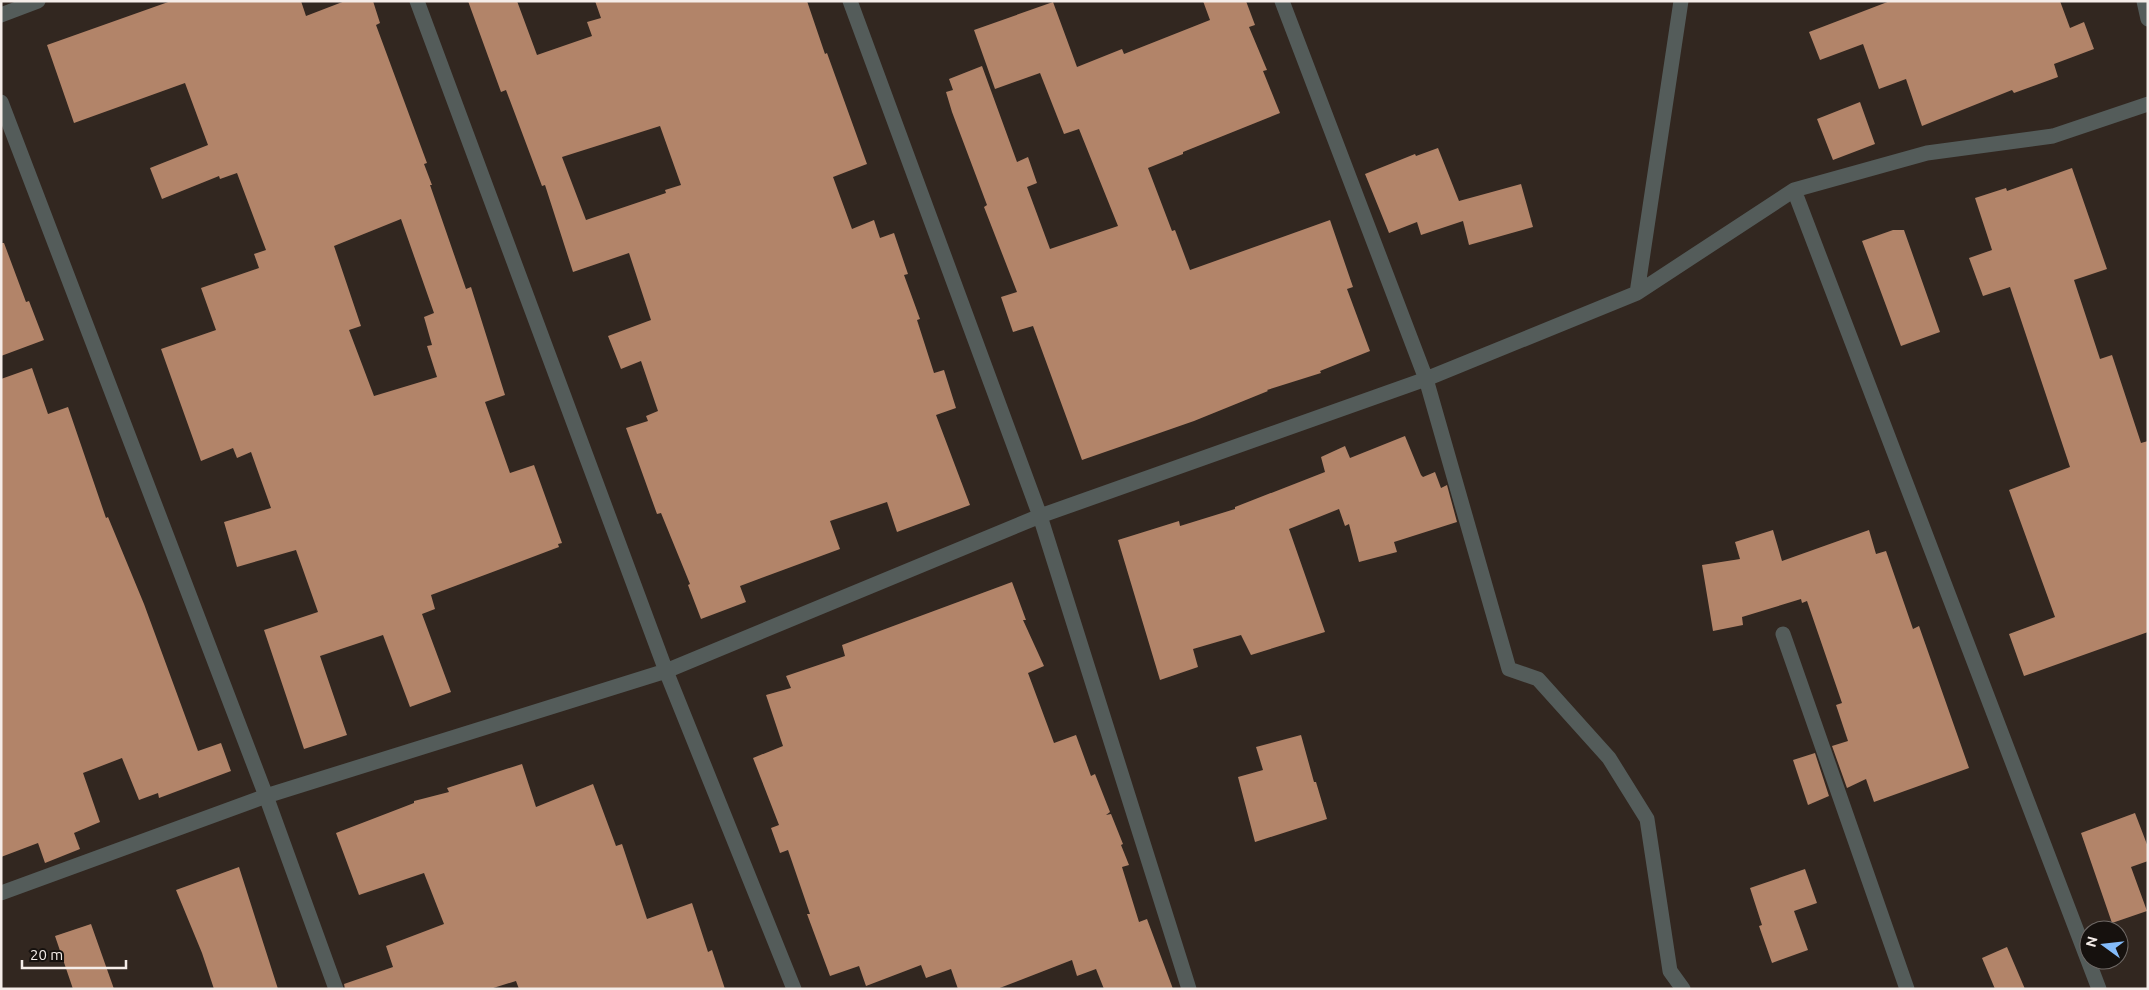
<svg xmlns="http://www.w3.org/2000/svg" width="2149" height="990" font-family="Ubuntu,sans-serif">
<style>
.building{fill:#b28469;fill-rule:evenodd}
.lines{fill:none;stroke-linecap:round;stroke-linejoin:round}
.minor{stroke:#545c5a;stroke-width:15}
</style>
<rect width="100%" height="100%" fill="#322720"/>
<path class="building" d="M 171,1 L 301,1 L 306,16 L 345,1 L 373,1 L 380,23 L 376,25 L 427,163 L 424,164 L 432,185 L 430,185 L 466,289 L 471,287 L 505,395 L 485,402 L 510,473 L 534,465 L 562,543 L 558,544 L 559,547 L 431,595 L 435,609 L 422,614 L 451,692 L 410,707 L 383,635 L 320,656 L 347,735 L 304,749 L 264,630 L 318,612 L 296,550 L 237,567 L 224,522 L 271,508 L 251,452 L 237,458 L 233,448 L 201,461 L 161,349 L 216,330 L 201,288 L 259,268 L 254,254 L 266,250 L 237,173 L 220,179 L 219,176 L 162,199 L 150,168 L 208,145 L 185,83 L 74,123 L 47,45 ZM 401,219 L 434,313 L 424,317 L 432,345 L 427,346 L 437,377 L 374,396 L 349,330 L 361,326 L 334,246 Z
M 468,1 L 517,1 L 537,55 L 592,36 L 587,22 L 601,18 L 595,1 L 807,1 L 825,54 L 827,53 L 867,164 L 833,177 L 852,229 L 874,220 L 880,238 L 894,233 L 908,274 L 904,275 L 920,319 L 917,320 L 934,373 L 944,370 L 956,408 L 936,415 L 970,505 L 897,532 L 887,502 L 830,521 L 840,549 L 740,586 L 746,602 L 701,619 L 688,585 L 690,584 L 661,513 L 657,514 L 626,428 L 648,421 L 646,416 L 658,411 L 641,361 L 621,369 L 608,336 L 651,320 L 629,253 L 573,272 L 545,185 L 542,186 L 506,90 L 501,92 ZM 660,126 L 681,185 L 665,190 L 666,193 L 586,220 L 562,157 Z
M 1203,1 L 1246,1 L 1255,25 L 1249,27 L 1267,70 L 1263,71 L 1280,113 L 1183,152 L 1183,154 L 1148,168 L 1172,231 L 1175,230 L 1190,270 L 1330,220 L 1353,287 L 1347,289 L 1370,351 L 1320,371 L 1321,373 L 1267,390 L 1268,391 L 1194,421 L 1082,460 L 1033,326 L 1013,332 L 1001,297 L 1017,292 L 984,207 L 987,205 L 952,112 L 946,92 L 953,90 L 949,79 L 982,66 L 1017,162 L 1028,157 L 1037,183 L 1027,187 L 1050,249 L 1118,226 L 1079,129 L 1064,134 L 1040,73 L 995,89 L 974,30 L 1053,2 L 1077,67 L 1122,49 L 1124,54 L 1210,20 Z
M 1890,1 L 2060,1 L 2070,28 L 2084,22 L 2094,49 L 2054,64 L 2058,77 L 2014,93 L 2012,90 L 1922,126 L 1906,79 L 1879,89 L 1863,44 L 1820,60 L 1809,32 Z
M 1860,102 L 1875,144 L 1833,160 L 1817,119 Z
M 1438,148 L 1459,201 L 1521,184 L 1533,227 L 1469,245 L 1463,221 L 1421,235 L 1417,222 L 1389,233 L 1365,174 L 1415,154 L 1416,156 Z
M 2072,168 L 2107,269 L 2074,280 L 2100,359 L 2112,355 L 2141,443 L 2148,441 L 2148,632 L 2024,676 L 2009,634 L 2055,617 L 2009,490 L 2070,467 L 2010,287 L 1983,296 L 1969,258 L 1992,250 L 1975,198 L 2006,188 L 2007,191 Z
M 1893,230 L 1904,230 L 1940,332 L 1901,346 L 1862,241 Z
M 1,243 L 4,243 L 26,302 L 29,301 L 44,340 L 1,356 Z
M 32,368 L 48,414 L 68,407 L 106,518 L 108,517 L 144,604 L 198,751 L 221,743 L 231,771 L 159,798 L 158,793 L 139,800 L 122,758 L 83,773 L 100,822 L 74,833 L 80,849 L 45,863 L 38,843 L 1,857 L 1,379 Z
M 1405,436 L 1421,475 L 1423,477 L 1435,472 L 1441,488 L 1447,485 L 1457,522 L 1394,542 L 1397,552 L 1359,562 L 1349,524 L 1345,526 L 1339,509 L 1289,529 L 1325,632 L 1251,655 L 1241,635 L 1193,649 L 1198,667 L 1160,680 L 1118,540 L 1179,521 L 1180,526 L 1235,509 L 1235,507 L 1325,472 L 1321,457 L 1345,446 L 1350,458 Z
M 1773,530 L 1782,561 L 1869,530 L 1876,554 L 1886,551 L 1913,629 L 1919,626 L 1969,768 L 1874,802 L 1866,779 L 1847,788 L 1832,746 L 1848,741 L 1836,705 L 1842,703 L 1807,601 L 1802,603 L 1801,599 L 1742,617 L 1743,625 L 1713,631 L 1702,565 L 1740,559 L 1735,542 Z
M 1012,582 L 1026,620 L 1023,620 L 1044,666 L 1028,673 L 1054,743 L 1076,735 L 1091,776 L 1095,774 L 1110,812 L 1106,815 L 1111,814 L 1123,844 L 1121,845 L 1129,865 L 1122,867 L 1139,922 L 1147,919 L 1173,989 L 1104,989 L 1096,969 L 1077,976 L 1072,960 L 997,989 L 958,989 L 951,969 L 926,978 L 921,965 L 866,986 L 859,966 L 830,976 L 807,914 L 810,914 L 788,850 L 780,853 L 771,828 L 779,825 L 753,758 L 783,746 L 766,695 L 791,688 L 786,676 L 845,656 L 842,645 Z
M 1301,735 L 1314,782 L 1316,782 L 1327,819 L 1255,842 L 1238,777 L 1263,770 L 1256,747 Z
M 1815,753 L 1829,796 L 1808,805 L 1793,760 Z
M 522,764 L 536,807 L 593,784 L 616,846 L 622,844 L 647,919 L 692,903 L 708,952 L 712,950 L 725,989 L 519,989 L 516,981 L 490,989 L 345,989 L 344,984 L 393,967 L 386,946 L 444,924 L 424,873 L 359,895 L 336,833 L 414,803 L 414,801 L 449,792 L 447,788 Z
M 2135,813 L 2148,847 L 2148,861 L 2131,867 L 2147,911 L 2112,923 L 2081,833 Z
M 239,867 L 278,989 L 214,989 L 202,953 L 176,890 Z
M 1805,869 L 1817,903 L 1794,911 L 1808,950 L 1772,963 L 1759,926 L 1762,925 L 1750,888 Z
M 91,924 L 114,989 L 73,989 L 55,936 Z
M 2007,947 L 2025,989 L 1995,989 L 1982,958 Z"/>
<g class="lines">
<path class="minor" d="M 417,1 L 666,671 L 794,989
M 850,1 L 1040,516 L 1189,989
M 1282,1 L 1426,379 L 1509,669 L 1538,679 L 1609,758 L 1647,819 L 1670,971 L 1683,989
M 2144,1 L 2148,19
M 1,15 L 38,1
M 1,102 L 266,796 L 336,989
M 1794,190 L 2099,989
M 1637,293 L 1681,1
M 1783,634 L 1907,989
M 1,893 L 266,796 L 666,671 L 1040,516 L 1426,379 L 1637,293 L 1794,190 L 1927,153 L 2053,136 L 2148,104"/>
</g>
<rect width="2149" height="990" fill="none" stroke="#f5ede9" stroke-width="5"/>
<g transform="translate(2104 945) rotate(285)"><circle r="24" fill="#16110e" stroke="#6f6966"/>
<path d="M0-4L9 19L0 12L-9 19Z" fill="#84bcfb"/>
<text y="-8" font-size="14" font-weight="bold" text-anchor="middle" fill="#f5ede9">N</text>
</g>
<path d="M22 960v8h104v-8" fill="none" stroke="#f5ede9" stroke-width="2.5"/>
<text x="30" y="960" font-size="15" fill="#f5ede9" stroke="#16110e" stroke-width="4" paint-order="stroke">20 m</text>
</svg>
